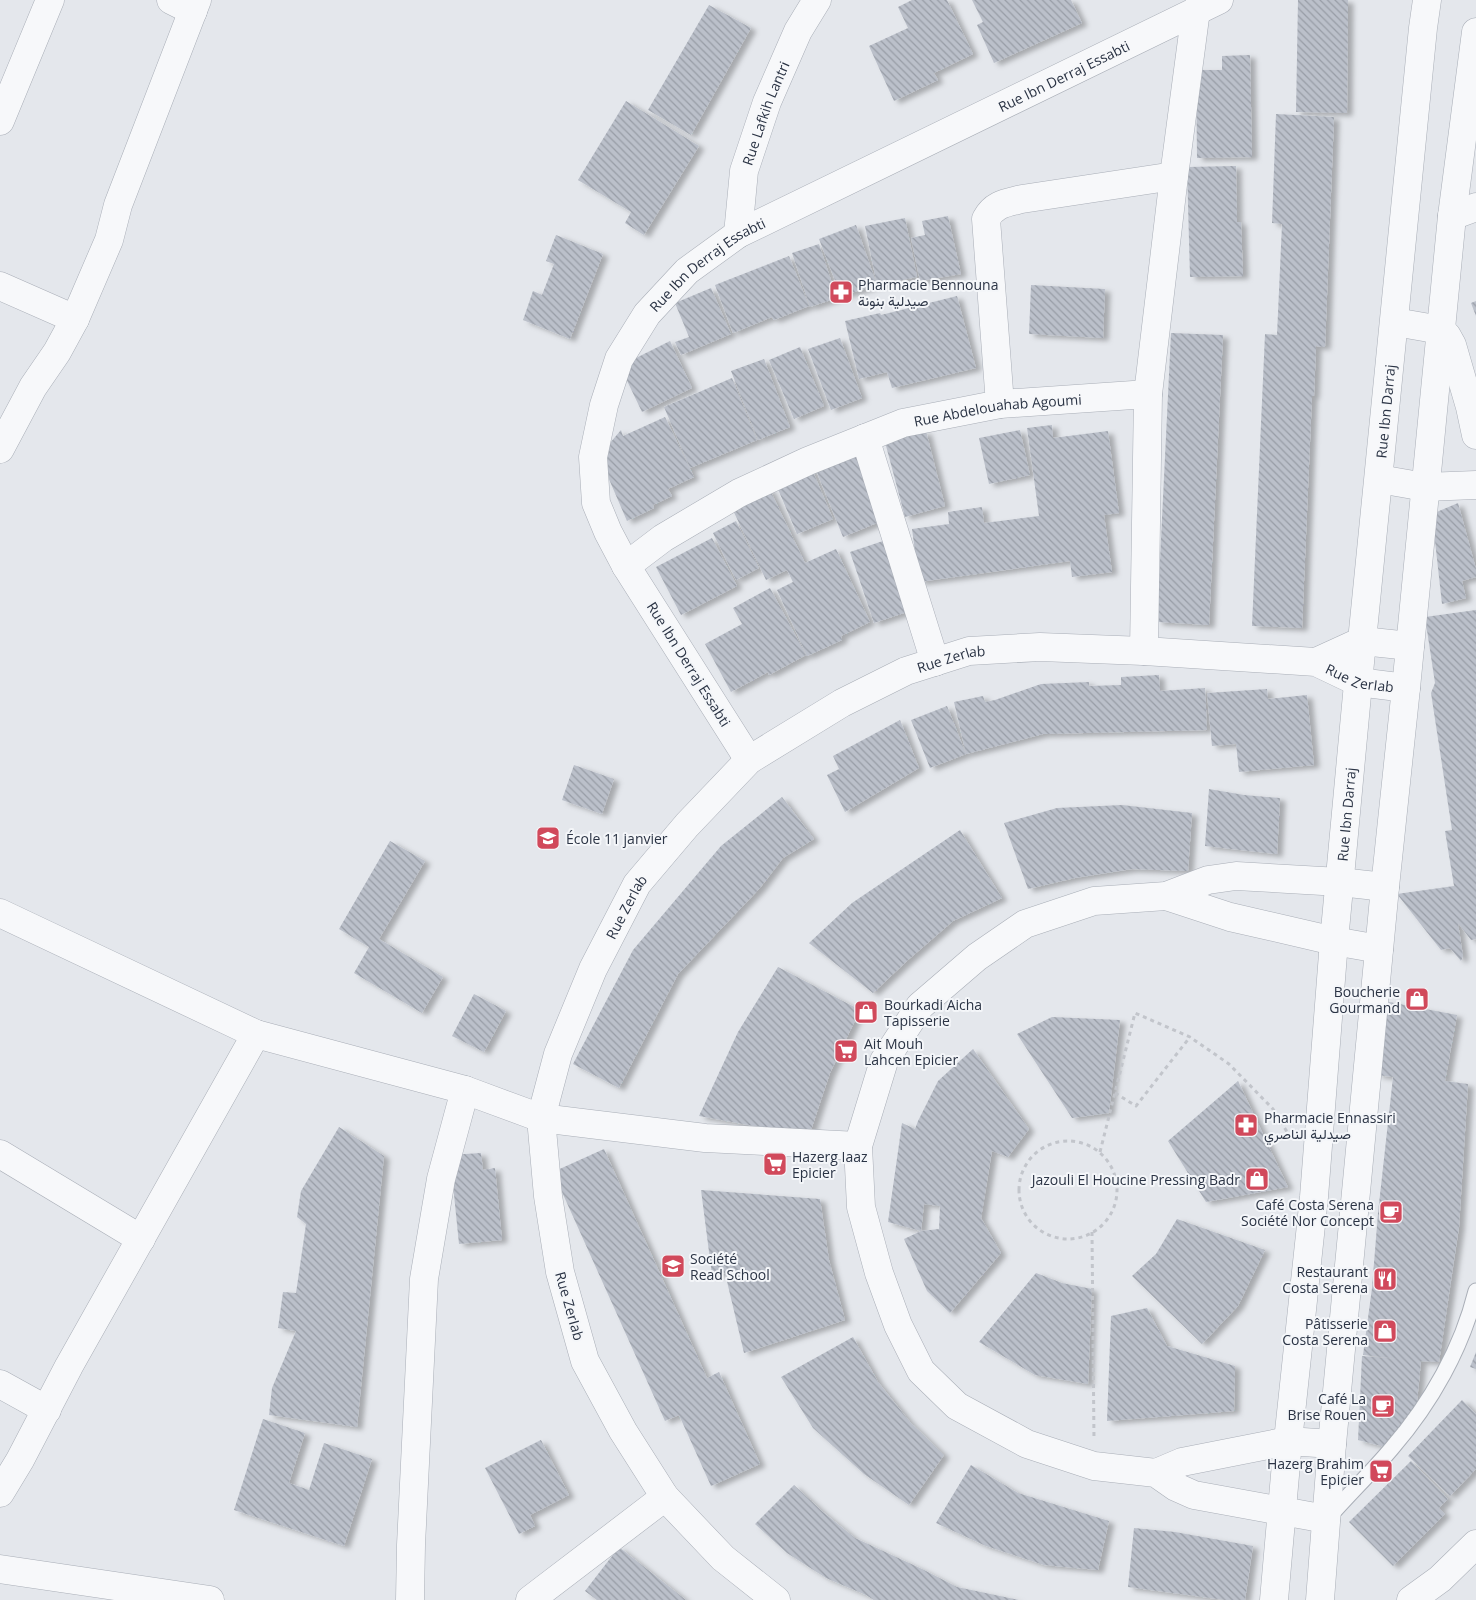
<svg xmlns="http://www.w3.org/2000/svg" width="1476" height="1600" font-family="'Open Sans',Vazirmatn,sans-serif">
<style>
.building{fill:url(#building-back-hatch);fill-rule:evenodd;filter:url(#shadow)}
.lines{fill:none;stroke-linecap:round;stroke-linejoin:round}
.lane-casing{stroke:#a9aeb7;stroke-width:17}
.street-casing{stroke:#a9aeb7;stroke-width:29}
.path{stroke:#c2c5cb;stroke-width:3;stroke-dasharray:4 4;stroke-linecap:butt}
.lane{stroke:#f7f8fa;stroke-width:15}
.street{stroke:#f7f8fa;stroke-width:28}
.labels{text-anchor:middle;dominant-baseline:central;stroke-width:4;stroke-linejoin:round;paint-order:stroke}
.street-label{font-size:14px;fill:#2b3445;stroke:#f4f6f9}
.poi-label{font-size:14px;fill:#2b3445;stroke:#f4f6f9;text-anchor:start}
</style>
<defs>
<pattern id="building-back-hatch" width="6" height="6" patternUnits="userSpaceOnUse" patternTransform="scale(1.25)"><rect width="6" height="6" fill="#bbc0ca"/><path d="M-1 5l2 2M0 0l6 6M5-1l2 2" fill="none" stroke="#989da6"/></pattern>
<filter id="shadow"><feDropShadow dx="5.5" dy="3" stdDeviation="2.5" flood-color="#0004"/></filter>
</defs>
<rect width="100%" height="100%" fill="#e4e7ec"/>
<path class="building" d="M 912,0 L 947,0 L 973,54 L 934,73 L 938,80 L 894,101 L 869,46 L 908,28 L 898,7 Z
M 972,0 L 1071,0 L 1082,23 L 994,63 L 977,25 L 983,22 Z
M 1298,0 L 1348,0 L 1347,113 L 1296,112 Z
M 709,5 L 751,28 L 691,135 L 648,110 Z
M 1250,55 L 1252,157 L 1197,158 L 1196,70 L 1222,70 L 1222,56 Z
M 626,101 L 699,146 L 644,235 L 625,223 L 631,212 L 578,180 Z
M 1276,114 L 1334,117 L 1325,347 L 1316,346 L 1314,396 L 1312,396 L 1302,628 L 1252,626 L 1265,334 L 1277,335 L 1282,224 L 1272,223 Z
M 1236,166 L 1237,222 L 1241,222 L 1243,276 L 1190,277 L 1187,167 Z
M 948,216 L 961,274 L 920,281 L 911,238 L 925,235 L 922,221 Z
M 905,218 L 917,277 L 877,285 L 841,296 L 819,239 L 856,225 L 877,285 L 865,226 Z
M 556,235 L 603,254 L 570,339 L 523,320 L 533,291 L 542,295 L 554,264 L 546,261 Z
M 819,244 L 837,298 L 810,307 L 792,253 Z
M 789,256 L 809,306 L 774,320 L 772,317 L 733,333 L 715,285 Z
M 1031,285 L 1105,289 L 1103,338 L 1029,334 Z
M 711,288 L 731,334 L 681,355 L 675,342 L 689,337 L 675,303 Z
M 957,296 L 976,368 L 892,388 L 887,372 L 859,379 L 845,321 L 880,313 L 881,315 Z
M 1476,301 L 1476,316 L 1471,303 Z
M 1171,333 L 1223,335 L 1209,625 L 1157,622 Z
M 840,338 L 862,398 L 831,410 L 808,349 Z
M 670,341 L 692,388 L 642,412 L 620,366 Z
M 800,347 L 824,406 L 794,419 L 769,360 Z
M 764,359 L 790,427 L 758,440 L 731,371 Z
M 732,378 L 757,440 L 690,468 L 664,407 Z
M 665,417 L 694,477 L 668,489 L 672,496 L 653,505 L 654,508 L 627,521 L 599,456 L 621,430 L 623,436 Z
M 1052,425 L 1053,438 L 1108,431 L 1119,513 L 1104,515 L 1112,572 L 1072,577 L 1070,561 L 919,582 L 912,529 L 949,524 L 948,512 L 982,507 L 984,523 L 1039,516 L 1027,428 Z
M 1020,430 L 1030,475 L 989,484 L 979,438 Z
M 926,431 L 945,506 L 905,517 L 885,442 Z
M 856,454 L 884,520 L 843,537 L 816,470 Z
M 811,467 L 833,519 L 797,534 L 775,482 Z
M 769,488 L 805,563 L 836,549 L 870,622 L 841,636 L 842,640 L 807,656 L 777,590 L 793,582 L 787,570 L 766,580 L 731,506 Z
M 1458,503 L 1476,569 L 1476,577 L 1462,581 L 1466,598 L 1442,604 L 1432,514 Z
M 736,521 L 759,568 L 736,580 L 713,533 Z
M 712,538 L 737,586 L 681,615 L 656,567 Z
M 886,540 L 910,611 L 874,623 L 850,552 Z
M 770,588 L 806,655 L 769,675 L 768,672 L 731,692 L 705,644 L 742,624 L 733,608 Z
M 1476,610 L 1476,939 L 1471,940 L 1458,923 L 1463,956 L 1461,961 L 1450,948 L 1441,950 L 1397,894 L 1454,886 L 1445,831 L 1452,830 L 1431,693 L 1435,683 L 1425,617 Z
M 1159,675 L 1160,691 L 1205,688 L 1207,730 L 1043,734 L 966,754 L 930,768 L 911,720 L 947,706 L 966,754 L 954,702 L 983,696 L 985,702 L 995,700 L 1041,684 L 1089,682 L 1089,686 L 1121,685 L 1121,677 Z
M 1267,689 L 1268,699 L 1307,695 L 1314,765 L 1239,772 L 1236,744 L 1212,746 L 1207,693 Z
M 900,720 L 919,768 L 845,812 L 827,775 L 839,769 L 833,756 Z
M 574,765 L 614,779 L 602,814 L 562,800 Z
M 1209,789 L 1244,795 L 1280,798 L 1277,854 L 1205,846 Z
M 782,797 L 814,839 L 783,858 L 760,888 L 678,974 L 619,1088 L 573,1064 L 633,950 L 721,846 Z
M 1122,805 L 1192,813 L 1188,871 L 1132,869 L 1075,878 L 1028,889 L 1004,823 L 1057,808 Z
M 960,830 L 1002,898 L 953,921 L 908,960 L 873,993 L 809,943 L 852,903 Z
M 390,841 L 425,861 L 379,939 L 443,977 L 422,1013 L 354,973 L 369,947 L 339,929 Z
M 778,967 L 860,1010 L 830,1073 L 809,1136 L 699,1116 L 738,1032 Z
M 474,994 L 506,1011 L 484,1052 L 452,1036 Z
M 1389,1002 L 1457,1015 L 1445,1081 L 1468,1084 L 1459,1227 L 1439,1362 L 1421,1361 L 1417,1402 L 1389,1448 L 1358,1440 L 1362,1356 L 1399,1359 L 1363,1355 L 1372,1288 L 1378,1213 L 1393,1077 L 1377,1075 Z
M 1052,1017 L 1120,1020 L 1109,1113 L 1072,1118 L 1017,1034 Z
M 973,1049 L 1029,1129 L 1008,1157 L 992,1151 L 981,1218 L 1001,1253 L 950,1313 L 927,1291 L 904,1239 L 921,1231 L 888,1222 L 902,1123 L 915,1129 L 918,1121 L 938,1081 ZM 924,1204 L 940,1206 L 939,1229 L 921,1231 Z
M 1238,1081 L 1288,1187 L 1206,1202 L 1168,1141 Z
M 339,1127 L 384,1156 L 357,1427 L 269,1415 L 272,1388 L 296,1331 L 278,1328 L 283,1292 L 296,1293 L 306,1224 L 297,1217 L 301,1191 Z
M 604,1149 L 707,1378 L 719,1372 L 760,1464 L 711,1486 L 679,1415 L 665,1421 L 553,1172 Z
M 481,1153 L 483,1170 L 495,1168 L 502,1240 L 459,1244 L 450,1155 Z
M 701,1190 L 820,1199 L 829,1260 L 845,1320 L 744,1353 L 725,1273 L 712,1275 Z
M 1177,1219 L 1265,1250 L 1238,1306 L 1202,1344 L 1132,1276 L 1156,1254 Z
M 1036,1273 L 1062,1283 L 1092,1289 L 1088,1384 L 1035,1375 L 979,1342 Z
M 1147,1308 L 1167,1346 L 1235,1366 L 1234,1411 L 1107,1421 L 1111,1316 Z
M 853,1337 L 878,1382 L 910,1422 L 944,1455 L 909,1505 L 864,1474 L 813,1428 L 781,1377 Z
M 1476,1352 L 1476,1369 L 1470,1367 Z
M 1462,1400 L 1476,1414 L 1476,1469 L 1450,1496 L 1408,1456 Z
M 263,1419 L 305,1433 L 289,1483 L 309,1490 L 324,1443 L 372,1459 L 344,1546 L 234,1510 Z
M 541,1440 L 569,1495 L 530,1515 L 535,1526 L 519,1534 L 485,1468 Z
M 1411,1461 L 1448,1499 L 1439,1508 L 1445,1514 L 1393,1566 L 1349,1522 Z
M 971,1465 L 1018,1493 L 1109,1521 L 1098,1570 L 1044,1565 L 986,1546 L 936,1523 Z
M 794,1485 L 823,1512 L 855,1538 L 922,1569 L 957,1587 L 1019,1600 L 874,1600 L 866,1595 L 826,1578 L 787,1553 L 755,1524 Z
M 1134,1528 L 1175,1532 L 1253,1546 L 1245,1600 L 1225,1600 L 1128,1587 Z
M 619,1547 L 686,1600 L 597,1600 L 585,1591 Z"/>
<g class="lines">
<g class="lane-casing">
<path id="lane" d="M 1328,1518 C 1349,1494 1372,1472 1392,1448 C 1431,1403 1462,1348 1476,1291"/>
</g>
<g class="street-casing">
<g id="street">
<path d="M 171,0 L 193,11"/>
<path d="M 0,121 L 50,0"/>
<path d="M 1452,216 L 1476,207"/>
<path id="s1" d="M 738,234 L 744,171 L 767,102 L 798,31 L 817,0"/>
<path d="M 0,286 L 75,319"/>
<path d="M 1395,322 L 1441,330 L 1447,336 L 1452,345 L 1470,407 L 1476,435"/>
<path d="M 1000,404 L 986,219 C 994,204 1006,203 1022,199 L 1174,176"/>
<path d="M 865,438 L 935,662"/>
<path d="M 0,449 L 33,387 L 57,352 L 75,319 L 109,240 L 118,205 L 197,0"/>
<path d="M 1379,479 L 1425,487 L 1476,485"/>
<path id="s2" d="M 626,566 L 663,538 L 739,493 L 808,461 L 903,423 L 1000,404 L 1148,394"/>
<path d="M 1144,651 L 1148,394 L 1174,176 L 1196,10"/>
<path d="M 1316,662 L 1362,641 L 1410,646"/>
<path id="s3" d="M 749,760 L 626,566 L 608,532 L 596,503 L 593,457 L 604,405 L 619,359 L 647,314 L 687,271 L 738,234 L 1219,0"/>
<path d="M 1166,896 L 1230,917 L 1334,941 L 1379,949"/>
<path d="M 0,913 L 256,1034 L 465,1090 L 541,1118 L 705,1138 L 858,1146"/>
<path d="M 0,1154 L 141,1239"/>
<path d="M 0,1384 L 47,1410"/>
<path d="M 1156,1473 L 1182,1462 L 1288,1441 L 1332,1444"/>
<path d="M 0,1493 L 20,1460 L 69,1366 L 256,1034"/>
<path d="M 1326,1519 L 1194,1495 L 1176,1487 L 1156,1473 L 1094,1466 L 1027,1444 L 957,1406 L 921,1371 L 898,1325 L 879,1273 L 861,1207 L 858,1146 L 884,1061 L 920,1006 L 977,957 L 1025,924 L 1094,901 L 1166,896 L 1208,880 L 1236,876 L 1340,882 L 1385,887"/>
<path d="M 0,1569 L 210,1600"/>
<path d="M 410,1600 L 411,1545 L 424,1279 L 441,1179 L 465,1090"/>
<path d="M 530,1600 L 665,1497"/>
<path id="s4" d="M 776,1600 L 723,1558 L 665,1497 L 623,1431 L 585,1361 L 560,1272 L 548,1196 L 541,1118 L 558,1054 L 593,969 L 637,884 L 687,825 L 749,760 L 842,703 L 906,671 L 969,651 L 1040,647 L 1144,651 L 1316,662 L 1358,682 L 1406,688"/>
<path id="s5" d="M 1274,1600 L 1288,1441 L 1314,1197 L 1334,941 L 1362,641 L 1423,28 L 1427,0"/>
<path d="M 1320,1600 L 1332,1444 L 1385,887 L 1406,688 L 1452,216 L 1476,32"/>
<path d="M 1411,1600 L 1440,1579 L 1476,1544"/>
</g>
</g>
<path class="path" d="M 1115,1093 L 1136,1106 L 1190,1037
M1019 1190a49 49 0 1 1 98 0a49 49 0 1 1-98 0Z
M 1100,1152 L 1135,1013 L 1190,1037 L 1229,1064 L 1273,1109 L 1292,1140
M 1092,1232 L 1094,1440"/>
<use href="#lane" class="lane"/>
<use href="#street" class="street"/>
</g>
<defs>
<g id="pharmacy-square" transform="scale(1.25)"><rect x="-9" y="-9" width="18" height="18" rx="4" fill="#d1495b" stroke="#f4f6f9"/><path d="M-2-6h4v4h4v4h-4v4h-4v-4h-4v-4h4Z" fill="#fff"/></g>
<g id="school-square" transform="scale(1.25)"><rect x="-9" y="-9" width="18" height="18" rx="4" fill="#d1495b" stroke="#f4f6f9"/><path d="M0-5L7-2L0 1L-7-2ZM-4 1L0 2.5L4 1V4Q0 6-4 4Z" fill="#fff"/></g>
<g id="shop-square" transform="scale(1.25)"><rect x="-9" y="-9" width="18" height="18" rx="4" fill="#d1495b" stroke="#f4f6f9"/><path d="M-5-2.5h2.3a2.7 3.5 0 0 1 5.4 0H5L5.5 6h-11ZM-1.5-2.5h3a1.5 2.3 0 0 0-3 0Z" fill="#fff"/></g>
<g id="supermarket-square" transform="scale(1.25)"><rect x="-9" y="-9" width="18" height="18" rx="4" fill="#d1495b" stroke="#f4f6f9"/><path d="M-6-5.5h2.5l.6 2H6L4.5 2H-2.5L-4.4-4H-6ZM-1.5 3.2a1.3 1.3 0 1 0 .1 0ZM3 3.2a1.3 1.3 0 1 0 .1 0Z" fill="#fff"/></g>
<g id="cafe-square" transform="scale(1.25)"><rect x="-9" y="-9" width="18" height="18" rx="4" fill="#d1495b" stroke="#f4f6f9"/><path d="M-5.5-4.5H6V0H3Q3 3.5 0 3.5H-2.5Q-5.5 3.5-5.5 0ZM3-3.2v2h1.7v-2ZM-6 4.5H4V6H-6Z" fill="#fff"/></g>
<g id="restaurant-square" transform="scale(1.25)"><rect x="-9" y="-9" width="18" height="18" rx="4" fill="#d1495b" stroke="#f4f6f9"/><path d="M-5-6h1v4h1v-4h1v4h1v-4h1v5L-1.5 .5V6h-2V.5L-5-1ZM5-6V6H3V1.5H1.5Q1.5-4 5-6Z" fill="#fff"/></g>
</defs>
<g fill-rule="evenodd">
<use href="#pharmacy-square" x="841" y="292"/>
<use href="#school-square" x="548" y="838"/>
<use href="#shop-square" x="1417" y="999"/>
<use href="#shop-square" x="866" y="1012"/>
<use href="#supermarket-square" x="846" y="1051"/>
<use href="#pharmacy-square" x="1246" y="1125"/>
<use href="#supermarket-square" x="775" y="1164"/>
<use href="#shop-square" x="1257" y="1179"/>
<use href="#cafe-square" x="1391" y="1212"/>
<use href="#school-square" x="673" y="1266"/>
<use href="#restaurant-square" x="1385" y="1279"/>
<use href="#shop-square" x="1385" y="1331"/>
<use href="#cafe-square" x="1383" y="1406"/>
<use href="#supermarket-square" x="1381" y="1471"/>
</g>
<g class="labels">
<g class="street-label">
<text stroke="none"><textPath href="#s3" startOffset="984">Rue Ibn Derraj Essabti</textPath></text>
<text stroke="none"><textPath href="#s1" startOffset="125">Rue Lafkih Lantri</textPath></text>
<text stroke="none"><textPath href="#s3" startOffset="579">Rue Ibn Derraj Essabti</textPath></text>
<text stroke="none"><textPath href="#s2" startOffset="409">Rue Abdelouahab Agoumi</textPath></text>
<text stroke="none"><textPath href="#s5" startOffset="1194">Rue Ibn Darraj</textPath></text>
<text stroke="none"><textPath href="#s4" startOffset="1206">Rue ZerIab</textPath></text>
<text transform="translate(689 664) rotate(58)">Rue Ibn Derraj Essabti</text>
<text stroke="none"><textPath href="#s4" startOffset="1620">Rue ZerIab</textPath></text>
<text stroke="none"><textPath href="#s5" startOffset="789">Rue Ibn Darraj</textPath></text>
<text stroke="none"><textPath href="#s4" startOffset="786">Rue ZerIab</textPath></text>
<text transform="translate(570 1306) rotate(74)">Rue ZerIab</text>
</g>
<g class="poi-label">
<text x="858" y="284">Pharmacie Bennouna<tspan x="858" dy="16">صيدلية بنونة</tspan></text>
<text x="566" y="838">École 11 janvier</text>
<text x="1400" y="991" text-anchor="end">Boucherie<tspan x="1400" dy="16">Gourmand</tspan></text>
<text x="884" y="1004">Bourkadi Aicha<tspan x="884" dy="16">Tapisserie</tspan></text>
<text x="864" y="1043">Ait Mouh<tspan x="864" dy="16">Lahcen Epicier</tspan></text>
<text x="1264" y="1117">Pharmacie Ennassiri<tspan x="1264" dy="16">صيدلية الناصري</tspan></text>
<text x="792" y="1156">Hazerg Iaaz<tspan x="792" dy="16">Epicier</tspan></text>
<text x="1240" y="1179" text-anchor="end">Jazouli El Houcine Pressing Badr</text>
<text x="1374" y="1204" text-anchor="end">Café Costa Serena<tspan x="1374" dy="16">Société Nor Concept</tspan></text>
<text x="690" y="1258">Société<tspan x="690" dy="16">Read School</tspan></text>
<text x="1368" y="1271" text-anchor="end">Restaurant<tspan x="1368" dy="16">Costa Serena</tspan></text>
<text x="1368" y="1323" text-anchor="end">Pâtisserie<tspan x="1368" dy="16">Costa Serena</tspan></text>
<text x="1366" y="1398" text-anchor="end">Café La<tspan x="1366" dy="16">Brise Rouen</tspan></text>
<text x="1364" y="1463" text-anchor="end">Hazerg Brahim<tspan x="1364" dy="16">Epicier</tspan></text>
</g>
</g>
</svg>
